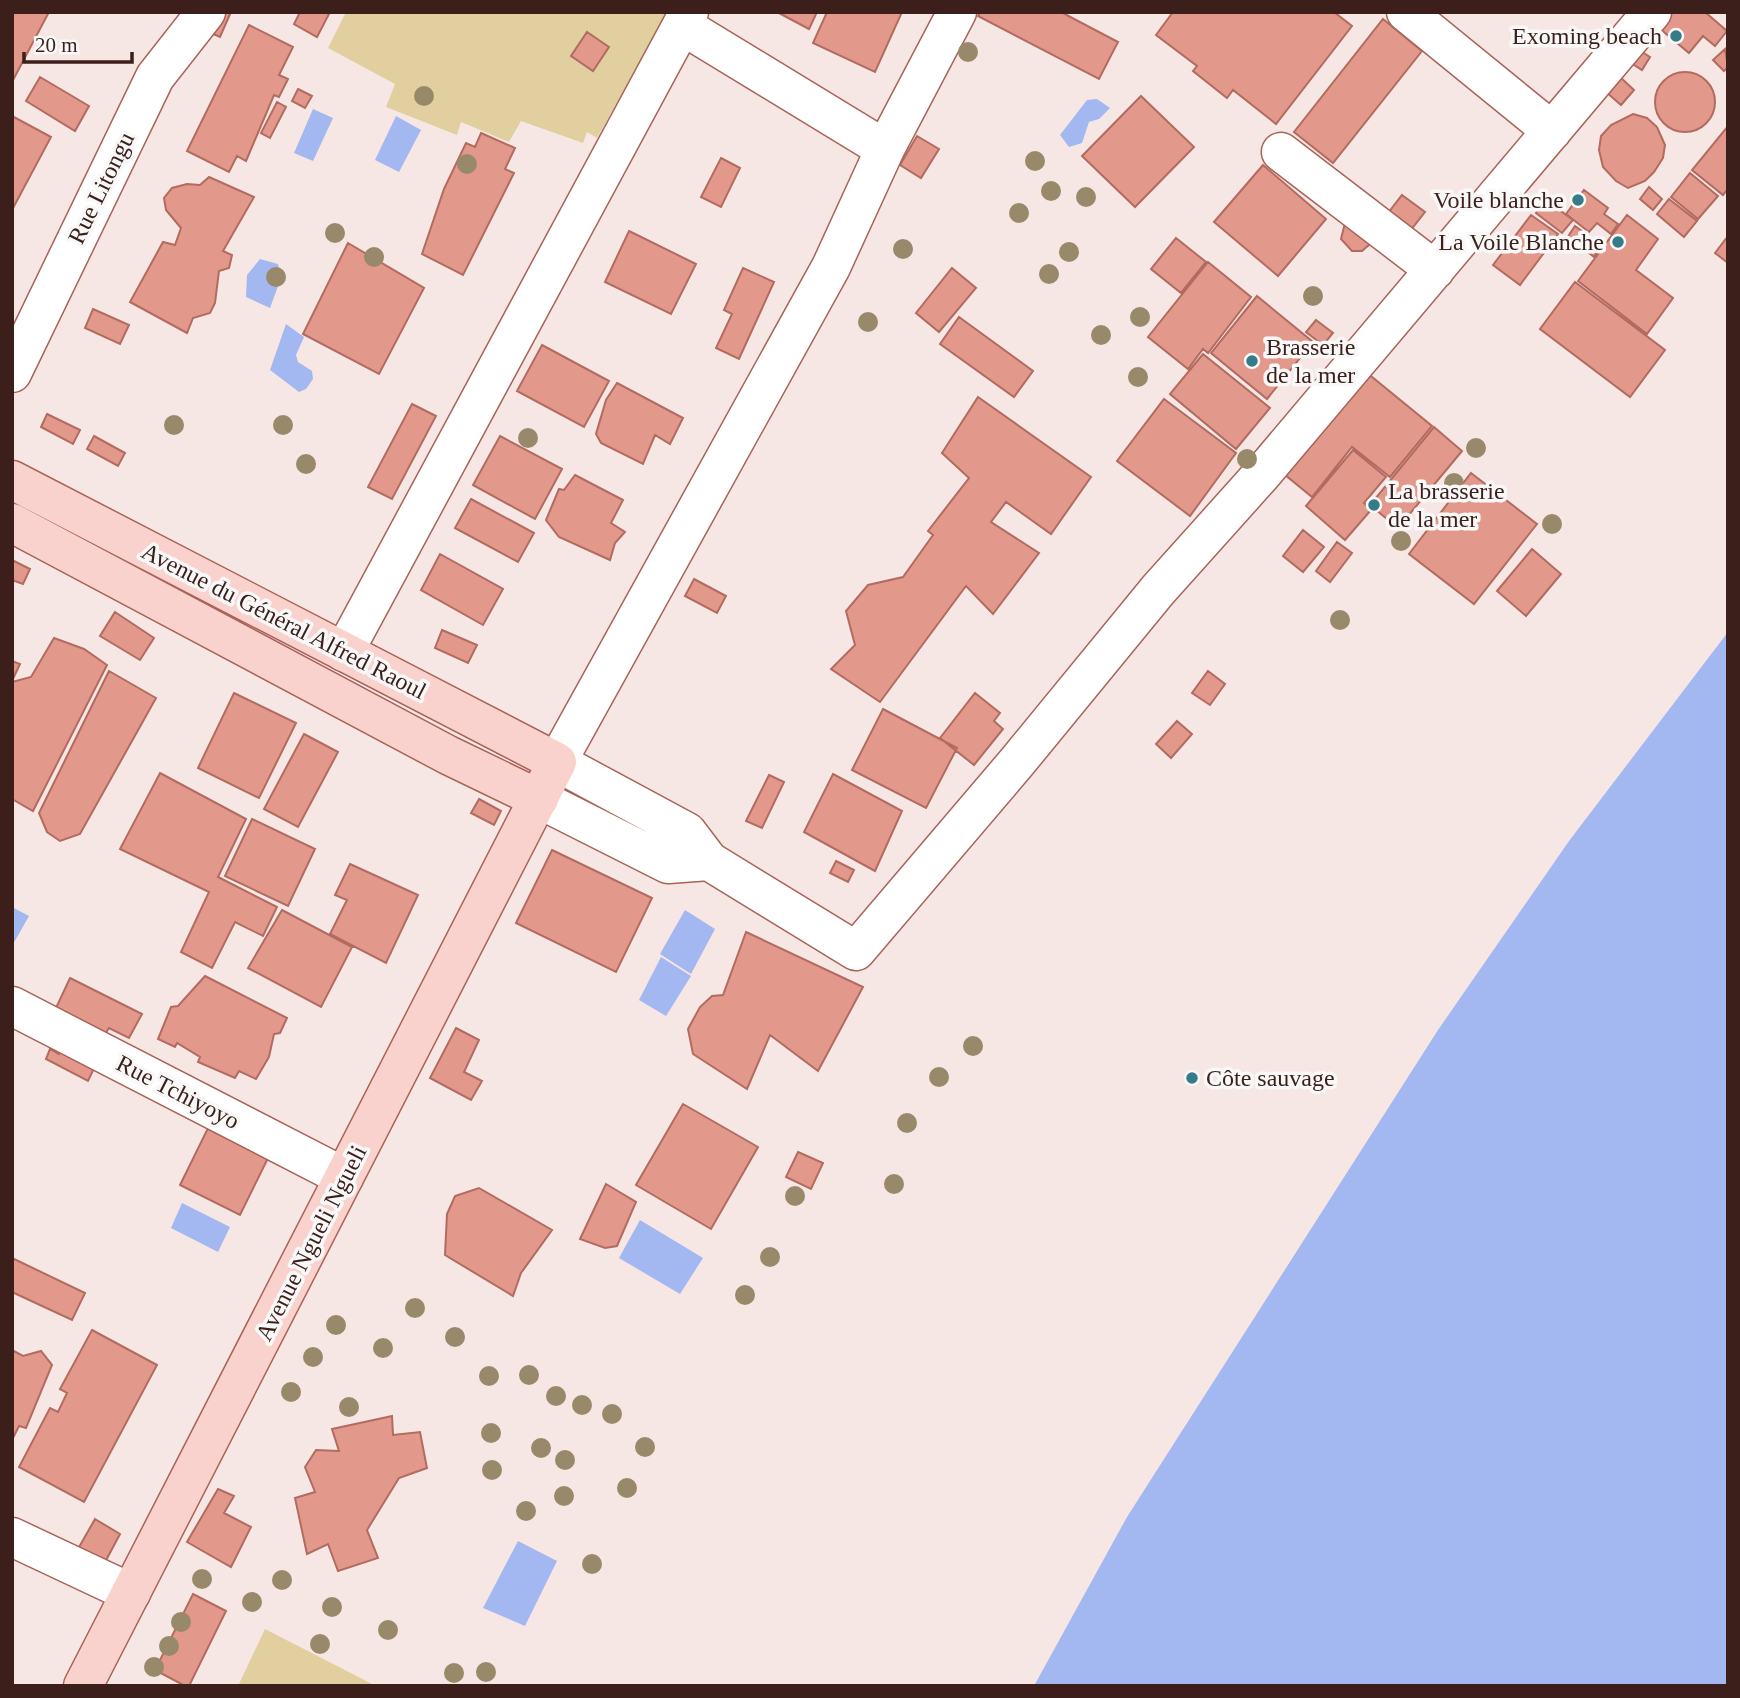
<svg xmlns="http://www.w3.org/2000/svg" width="1740" height="1698" font-family="'Times New Roman',serif">
<style>
.green{fill:#e1cfa0}
.water{fill:#a3b7f0}
.building{fill:#e3988c;stroke:#b26b60;stroke-width:2}
.lines{fill:none;stroke-linecap:round;stroke-linejoin:round}
.street-casing{stroke:#a96358;stroke-width:41}
.secondary-casing{stroke:#a96358;stroke-width:41}
.street{stroke:#fff;stroke-width:38}
.secondary{stroke:#fad2cd;stroke-width:38}
.tree{fill:#99896b}
.poi-dot{fill:#367c88;stroke:#f8f8f8;stroke-width:2.5}
.labels{text-anchor:middle;dominant-baseline:central;stroke-width:7;stroke-linejoin:round;paint-order:stroke}
.poi-label{font-size:24px;fill:#3c1f1a;stroke:#f8f8f8;text-anchor:end}
.street-label{font-size:24px;fill:#3c1f1a;stroke:#f8f8f8}
</style>
<rect width="100%" height="100%" fill="#f7e7e4"/>
<path class="green" d="M 346,12 L 667,12 L 597,138 L 587,132 L 583,143 L 521,121 L 509,142 L 461,122 L 457,135 L 386,107 L 395,84 L 328,48 Z
M 265,1629 L 376,1686 L 238,1686 Z"/>
<path class="water" d="M 1097,99 L 1110,108 L 1099,119 L 1089,122 L 1082,143 L 1069,147 L 1060,135 L 1087,100 Z
M 313,109 L 333,118 L 313,161 L 294,153 Z
M 396,116 L 421,130 L 399,172 L 375,160 Z
M 260,259 L 278,264 L 281,278 L 270,308 L 246,297 L 247,275 Z
M 286,324 L 304,337 L 296,355 L 298,362 L 312,371 L 313,379 L 306,389 L 299,392 L 270,370 Z
M 1728,632 L 1728,1686 L 1034,1686 L 1127,1517 L 1438,1030 L 1569,841 Z
M 12,907 L 29,916 L 12,946 Z
M 685,910 L 715,929 L 691,974 L 660,954 Z
M 661,957 L 691,976 L 666,1016 L 639,1000 Z
M 182,1203 L 230,1227 L 218,1252 L 171,1228 Z
M 640,1220 L 703,1258 L 680,1294 L 619,1258 Z
M 518,1541 L 557,1561 L 525,1626 L 483,1608 Z"/>
<path class="building" d="M 12,12 L 49,12 L 12,82 Z
M 203,12 L 231,12 L 220,37 L 197,27 Z
M 300,12 L 330,12 L 317,37 L 294,24 Z
M 777,12 L 817,12 L 809,29 Z
M 827,12 L 902,12 L 875,72 L 813,43 Z
M 980,12 L 1061,12 L 1118,42 L 1099,79 L 978,16 Z
M 1173,12 L 1334,12 L 1352,26 L 1276,124 L 1233,90 L 1227,98 L 1193,71 L 1197,66 L 1156,35 Z
M 1670,12 L 1705,12 L 1727,31 L 1715,46 L 1703,36 L 1689,53 L 1658,27 Z
M 1383,19 L 1422,51 L 1333,163 L 1294,132 Z
M 249,25 L 293,47 L 279,75 L 288,79 L 279,97 L 274,95 L 246,161 L 237,156 L 229,172 L 187,151 Z
M 587,32 L 609,47 L 593,71 L 571,56 Z
M 1725,49 L 1728,67 L 1724,71 L 1713,60 Z
M 1639,50 L 1650,57 L 1642,70 L 1631,63 Z
M1655 102a30 30 0 1 1 60 0a30 30 0 1 1-60 0Z
M 1619,76 L 1634,90 L 1621,105 L 1606,92 Z
M 40,77 L 89,106 L 75,131 L 26,101 Z
M 298,89 L 312,96 L 305,108 L 292,101 Z
M 1141,96 L 1194,147 L 1135,207 L 1082,156 Z
M 277,102 L 286,107 L 270,138 L 261,133 Z
M 1633,114 L 1647,118 L 1657,127 L 1665,145 L 1663,158 L 1654,172 L 1645,181 L 1628,188 L 1616,181 L 1603,167 L 1599,150 L 1601,136 L 1611,125 Z
M 12,116 L 51,137 L 12,210 Z
M 1728,126 L 1728,189 L 1723,195 L 1692,170 Z
M 481,133 L 515,148 L 505,169 L 514,173 L 463,275 L 422,254 L 444,189 L 466,143 L 475,147 Z
M 917,136 L 939,149 L 921,178 L 900,165 Z
M 721,158 L 740,168 L 721,207 L 701,197 Z
M 1263,165 L 1326,219 L 1278,276 L 1214,222 Z
M 1690,173 L 1718,196 L 1698,219 L 1671,197 Z
M 209,177 L 254,197 L 223,251 L 232,255 L 229,268 L 219,271 L 215,303 L 210,313 L 193,318 L 187,333 L 130,302 L 163,242 L 175,245 L 181,228 L 166,210 L 164,198 L 172,188 L 187,184 L 200,185 Z
M 1649,187 L 1662,199 L 1653,210 L 1640,199 Z
M 1584,190 L 1608,208 L 1604,214 L 1618,224 L 1611,234 L 1597,223 L 1589,232 L 1566,214 Z
M 1402,195 L 1425,212 L 1410,231 L 1388,213 Z
M 1669,199 L 1697,221 L 1684,237 L 1657,214 Z
M 1546,200 L 1573,220 L 1562,233 L 1536,213 Z
M 1531,215 L 1558,234 L 1520,285 L 1493,265 Z
M 1627,215 L 1658,239 L 1636,270 L 1673,298 L 1647,334 L 1578,281 Z
M 1345,223 L 1370,244 L 1362,251 L 1352,251 L 1341,239 Z
M 1575,226 L 1587,235 L 1578,246 L 1567,238 Z
M 629,231 L 696,264 L 671,314 L 605,282 Z
M 1728,236 L 1728,263 L 1715,253 Z
M 1176,238 L 1206,262 L 1181,293 L 1151,269 Z
M 1589,240 L 1600,248 L 1594,257 L 1583,248 Z
M 348,243 L 424,288 L 379,374 L 303,334 Z
M 1208,262 L 1251,297 L 1208,353 L 1203,349 L 1188,369 L 1148,337 Z
M 743,268 L 774,282 L 739,359 L 716,348 L 732,314 L 724,310 Z
M 952,268 L 976,288 L 939,332 L 916,313 Z
M 1575,282 L 1665,350 L 1630,397 L 1540,329 Z
M 1257,296 L 1313,342 L 1267,399 L 1211,353 Z
M 93,309 L 129,325 L 120,344 L 85,328 Z
M 959,317 L 1033,371 L 1014,397 L 940,344 Z
M 1316,320 L 1333,333 L 1323,345 L 1306,332 Z
M 542,345 L 609,381 L 584,427 L 517,391 Z
M 1203,354 L 1270,408 L 1236,449 L 1170,394 Z
M 1366,372 L 1432,426 L 1390,477 L 1352,447 L 1312,497 L 1284,474 Z
M 617,383 L 683,418 L 670,444 L 655,435 L 643,464 L 601,443 L 596,434 L 606,400 Z
M 978,397 L 1091,477 L 1051,534 L 1006,502 L 991,522 L 1039,553 L 993,614 L 966,586 L 880,702 L 831,669 L 855,645 L 846,611 L 868,585 L 903,577 L 933,535 L 928,531 L 969,478 L 942,453 Z
M 1164,399 L 1236,453 L 1190,516 L 1117,461 Z
M 412,404 L 436,416 L 392,499 L 368,487 Z
M 47,414 L 80,430 L 73,444 L 41,427 Z
M 1434,427 L 1462,451 L 1398,528 L 1370,505 Z
M 94,436 L 125,453 L 118,466 L 87,449 Z
M 500,436 L 562,469 L 535,519 L 473,485 Z
M 1353,450 L 1386,477 L 1364,503 L 1371,510 L 1345,540 L 1306,506 Z
M 1471,473 L 1537,524 L 1474,604 L 1409,554 Z
M 575,475 L 623,500 L 611,523 L 625,532 L 615,543 L 610,560 L 559,537 L 546,520 L 559,489 L 564,490 Z
M 471,499 L 534,533 L 518,562 L 455,528 Z
M 1303,530 L 1324,547 L 1303,572 L 1283,556 Z
M 1337,542 L 1352,553 L 1330,582 L 1316,571 Z
M 1532,549 L 1561,574 L 1526,616 L 1497,591 Z
M 440,554 L 503,589 L 483,625 L 421,590 Z
M 12,560 L 30,569 L 23,584 L 12,580 Z
M 694,579 L 726,596 L 717,613 L 685,596 Z
M 115,612 L 154,638 L 140,660 L 100,636 Z
M 442,630 L 477,645 L 468,663 L 435,648 Z
M 54,638 L 84,649 L 107,665 L 33,811 L 12,799 L 12,682 L 31,677 Z
M 12,661 L 20,664 L 12,681 Z
M 109,671 L 156,698 L 80,834 L 60,841 L 47,832 L 39,813 Z
M 1208,671 L 1225,684 L 1210,705 L 1192,693 Z
M 234,693 L 296,723 L 259,798 L 198,768 Z
M 975,693 L 1000,713 L 994,721 L 1003,729 L 974,765 L 940,738 Z
M 883,709 L 957,748 L 926,808 L 852,770 Z
M 1177,721 L 1192,734 L 1171,758 L 1156,744 Z
M 304,734 L 338,752 L 298,827 L 264,809 Z
M 160,773 L 246,819 L 218,877 L 277,907 L 263,936 L 235,922 L 212,968 L 181,952 L 209,892 L 120,849 Z
M 833,774 L 902,811 L 875,871 L 804,832 Z
M 769,775 L 784,782 L 762,828 L 746,821 Z
M 479,799 L 501,811 L 494,825 L 471,813 Z
M 252,819 L 315,849 L 288,906 L 225,876 Z
M 552,850 L 652,898 L 616,972 L 516,923 Z
M 836,861 L 854,870 L 848,882 L 830,873 Z
M 350,864 L 418,895 L 386,963 L 330,934 L 347,900 L 335,895 Z
M 282,910 L 352,947 L 321,1007 L 248,968 Z
M 746,932 L 863,987 L 818,1071 L 770,1035 L 747,1089 L 693,1054 L 688,1029 L 700,1007 L 712,996 L 723,995 Z
M 205,976 L 287,1018 L 280,1033 L 274,1034 L 269,1057 L 256,1079 L 239,1071 L 235,1078 L 198,1062 L 200,1057 L 177,1043 L 175,1047 L 158,1039 L 171,1007 L 178,1006 Z
M 70,978 L 142,1014 L 129,1038 L 109,1028 L 105,1034 L 55,1010 Z
M 456,1028 L 479,1040 L 464,1072 L 482,1081 L 471,1100 L 430,1078 Z
M 64,1044 L 98,1060 L 88,1081 L 46,1059 L 50,1049 L 59,1054 Z
M 683,1104 L 758,1147 L 711,1229 L 636,1185 Z
M 211,1122 L 271,1152 L 240,1215 L 180,1185 Z
M 798,1152 L 823,1163 L 811,1189 L 786,1177 Z
M 606,1184 L 636,1202 L 617,1246 L 605,1248 L 580,1239 Z
M 479,1188 L 552,1230 L 521,1273 L 513,1296 L 445,1255 L 447,1214 L 455,1196 Z
M 12,1258 L 85,1293 L 72,1320 L 12,1292 Z
M 92,1330 L 157,1365 L 84,1502 L 19,1467 L 50,1408 L 58,1412 L 67,1393 L 60,1389 Z
M 12,1350 L 23,1356 L 41,1351 L 52,1365 L 26,1428 L 19,1426 L 12,1440 Z
M 392,1416 L 393,1435 L 420,1432 L 427,1468 L 399,1478 L 367,1530 L 378,1558 L 338,1571 L 328,1544 L 307,1554 L 295,1498 L 315,1492 L 305,1467 L 316,1450 L 339,1451 L 332,1429 Z
M 218,1489 L 234,1496 L 224,1513 L 251,1527 L 231,1567 L 187,1542 Z
M 95,1519 L 120,1534 L 104,1564 L 78,1549 Z
M 193,1594 L 226,1611 L 189,1686 L 185,1686 L 155,1670 Z"/>
<g class="lines">
<g class="street-casing">
<path id="street" d="M 957,12 L 885,149 L 831,267 L 557,762 L 687,832 L 709,861 L 856,951 L 1017,762 L 1158,590 L 1262,474 L 1652,12
M 1406,12 L 1552,131
M 683,26 L 885,149
M 1281,152 L 1435,270
M 12,373 L 155,77 L 206,12
M 344,652 L 689,12
M 539,799 L 668,864 L 709,861
M 12,1006 L 344,1177
M 12,1537 L 131,1593"/>
</g>
<g class="secondary-casing">
<path id="secondary" d="M 12,480 L 557,762 L 83,1686
M 12,523 L 448,755 L 539,799"/>
</g>
<use href="#street" class="street"/>
<use href="#secondary" class="secondary"/>
</g>
<g class="tree">
<circle cx="968" cy="52" r="10"/>
<circle cx="424" cy="96" r="10"/>
<circle cx="1035" cy="161" r="10"/>
<circle cx="467" cy="164" r="10"/>
<circle cx="1051" cy="191" r="10"/>
<circle cx="1086" cy="197" r="10"/>
<circle cx="1019" cy="213" r="10"/>
<circle cx="335" cy="233" r="10"/>
<circle cx="903" cy="249" r="10"/>
<circle cx="1069" cy="252" r="10"/>
<circle cx="374" cy="257" r="10"/>
<circle cx="1049" cy="274" r="10"/>
<circle cx="276" cy="277" r="10"/>
<circle cx="1313" cy="296" r="10"/>
<circle cx="1140" cy="317" r="10"/>
<circle cx="868" cy="322" r="10"/>
<circle cx="1101" cy="335" r="10"/>
<circle cx="1138" cy="377" r="10"/>
<circle cx="174" cy="425" r="10"/>
<circle cx="283" cy="425" r="10"/>
<circle cx="528" cy="438" r="10"/>
<circle cx="1476" cy="448" r="10"/>
<circle cx="1247" cy="459" r="10"/>
<circle cx="306" cy="464" r="10"/>
<circle cx="1454" cy="483" r="10"/>
<circle cx="1552" cy="524" r="10"/>
<circle cx="1401" cy="541" r="10"/>
<circle cx="1340" cy="620" r="10"/>
<circle cx="973" cy="1046" r="10"/>
<circle cx="939" cy="1077" r="10"/>
<circle cx="907" cy="1123" r="10"/>
<circle cx="894" cy="1184" r="10"/>
<circle cx="795" cy="1196" r="10"/>
<circle cx="770" cy="1257" r="10"/>
<circle cx="745" cy="1295" r="10"/>
<circle cx="415" cy="1308" r="10"/>
<circle cx="336" cy="1325" r="10"/>
<circle cx="455" cy="1337" r="10"/>
<circle cx="383" cy="1348" r="10"/>
<circle cx="313" cy="1357" r="10"/>
<circle cx="529" cy="1375" r="10"/>
<circle cx="489" cy="1376" r="10"/>
<circle cx="291" cy="1392" r="10"/>
<circle cx="556" cy="1396" r="10"/>
<circle cx="582" cy="1405" r="10"/>
<circle cx="349" cy="1407" r="10"/>
<circle cx="612" cy="1414" r="10"/>
<circle cx="491" cy="1433" r="10"/>
<circle cx="645" cy="1447" r="10"/>
<circle cx="541" cy="1448" r="10"/>
<circle cx="565" cy="1460" r="10"/>
<circle cx="492" cy="1470" r="10"/>
<circle cx="627" cy="1488" r="10"/>
<circle cx="564" cy="1496" r="10"/>
<circle cx="526" cy="1511" r="10"/>
<circle cx="592" cy="1564" r="10"/>
<circle cx="202" cy="1579" r="10"/>
<circle cx="282" cy="1580" r="10"/>
<circle cx="252" cy="1602" r="10"/>
<circle cx="332" cy="1607" r="10"/>
<circle cx="181" cy="1622" r="10"/>
<circle cx="388" cy="1630" r="10"/>
<circle cx="320" cy="1644" r="10"/>
<circle cx="169" cy="1646" r="10"/>
<circle cx="154" cy="1667" r="10"/>
<circle cx="486" cy="1672" r="10"/>
<circle cx="454" cy="1673" r="10"/>
</g>
<g class="poi-dot">
<circle cx="1676" cy="36" r="7"/>
<circle cx="1578" cy="200" r="7"/>
<circle cx="1618" cy="242" r="7"/>
<circle cx="1252" cy="361" r="7"/>
<circle cx="1374" cy="505" r="7"/>
<circle cx="1192" cy="1078" r="7"/>
</g>
<g class="labels">
<g class="poi-label">
<text x="1662" y="36">Exoming beach</text>
<text x="1564" y="200">Voile blanche</text>
<text x="1604" y="242">La Voile Blanche</text>
<text x="1266" y="347" text-anchor="start">Brasserie<tspan x="1266" dy="28">de la mer</tspan></text>
<text x="1388" y="491" text-anchor="start">La brasserie<tspan x="1388" dy="28">de la mer</tspan></text>
<text x="1206" y="1078" text-anchor="start">Côte sauvage</text>
</g>
<g class="street-label">
<text transform="translate(101 188) rotate(-64)">Rue Litongu</text>
<text transform="translate(284 621) rotate(27)">Avenue du Général Alfred Raoul</text>
<text transform="translate(178 1092) rotate(27)">Rue Tchiyoyo</text>
<text transform="translate(311 1243) rotate(-63)">Avenue Ngueli Ngueli</text>
</g>
</g>
<rect width="1740" height="1698" fill="none" stroke="#3c1f1a" stroke-width="28"/>
<path d="M24 52v10h108v-10" fill="none" stroke="#3c1f1a" stroke-width="3.5"/>
<text x="35" y="52" font-size="21" fill="#3c1f1a" stroke="#f8f8f8" stroke-width="5" paint-order="stroke">20 m</text>
</svg>
